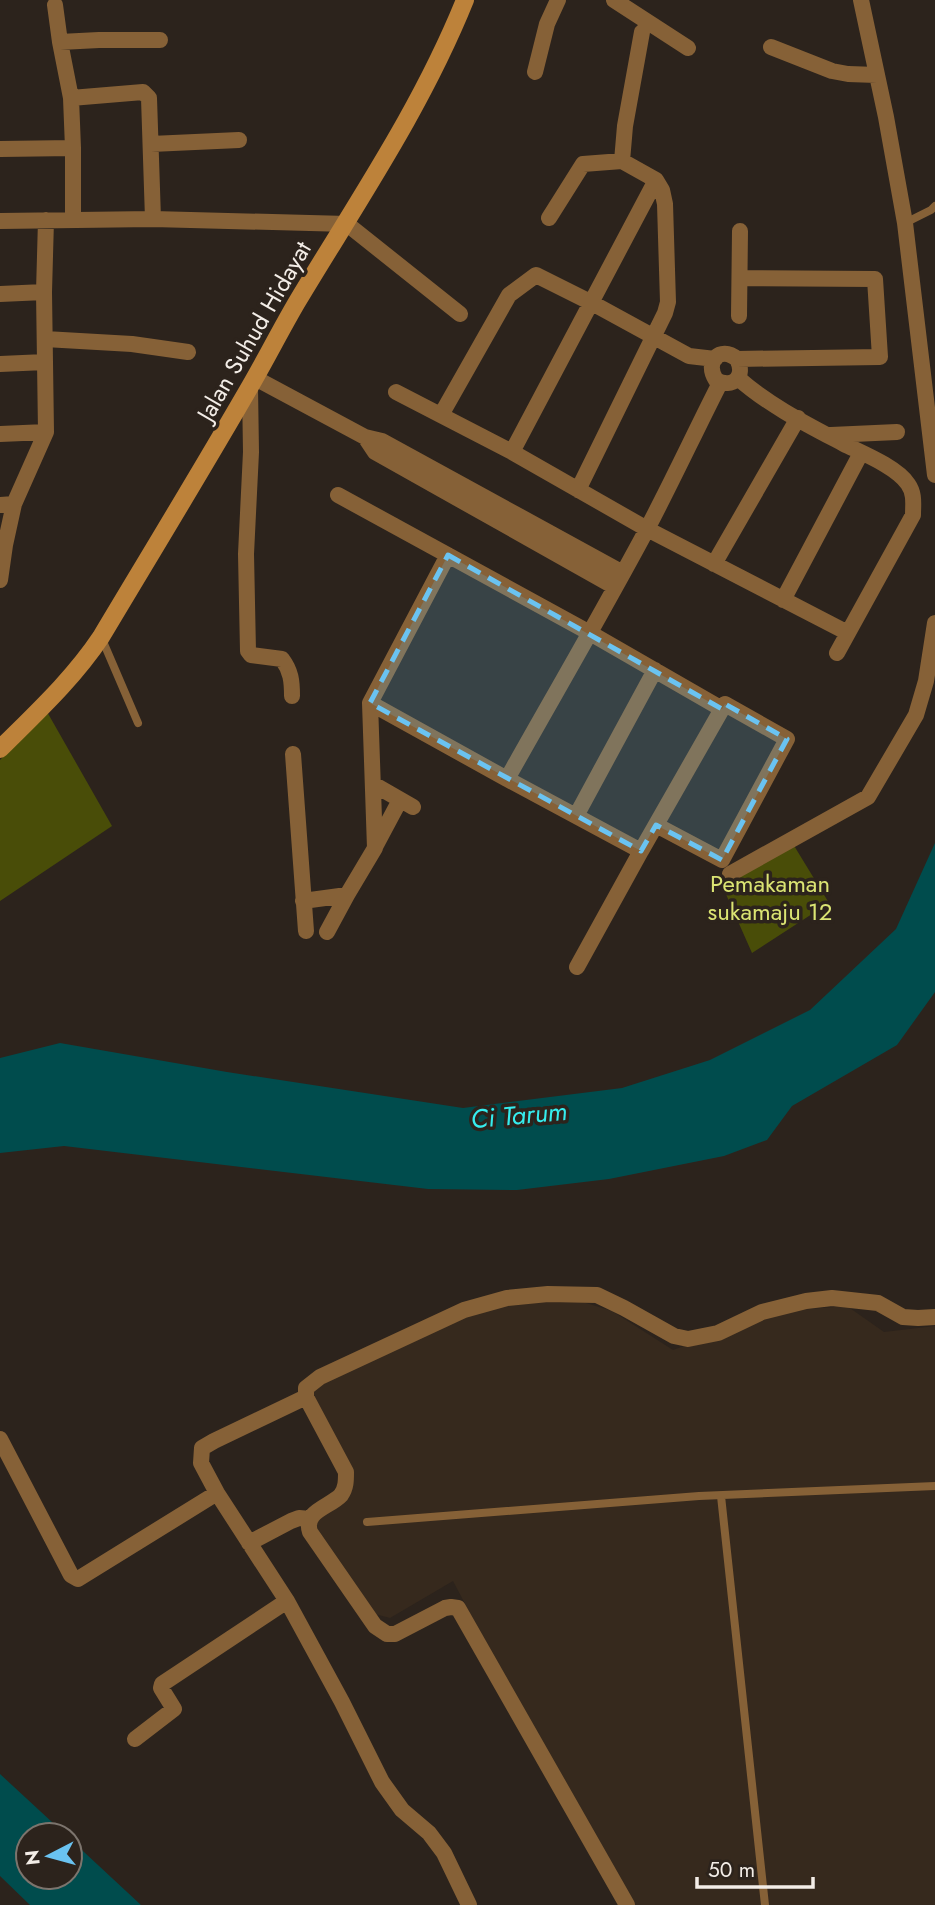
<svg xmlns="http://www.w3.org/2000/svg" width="935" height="1905" font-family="Jost,sans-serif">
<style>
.built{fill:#36291d}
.green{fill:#494d08}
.water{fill:#004c4d}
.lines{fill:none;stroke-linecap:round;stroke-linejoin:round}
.lane{stroke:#866137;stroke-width:8}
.street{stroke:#866137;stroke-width:16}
.secondary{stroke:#bd823a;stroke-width:18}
.marked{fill:#6ac3f1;fill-opacity:0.2;stroke:#6ac3f1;stroke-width:5;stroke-dasharray:14 9;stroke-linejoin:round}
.labels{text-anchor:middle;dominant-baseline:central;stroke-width:7;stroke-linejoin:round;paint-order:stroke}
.street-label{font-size:24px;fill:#f3ede7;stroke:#2c231c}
.park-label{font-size:24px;fill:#dbe473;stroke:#2c231c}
.water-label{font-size:26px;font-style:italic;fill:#35edee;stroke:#2c231c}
</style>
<rect width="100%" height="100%" fill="#2c231c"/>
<path class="built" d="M 573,1299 L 612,1311 L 673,1350 L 783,1311 L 847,1306 L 884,1332 L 935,1326 L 935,1905 L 624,1905 L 453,1581 L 390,1618 L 364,1611 L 310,1527 L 352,1486 L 302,1385 L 457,1307 Z"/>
<path class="green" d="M 46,710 L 112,826 L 0,901 L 0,760 Z
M 793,844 L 829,903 L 752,953 L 721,883 Z"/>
<path class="water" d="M 935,843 L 935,992 L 897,1045 L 792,1106 L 767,1140 L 724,1156 L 609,1179 L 517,1190 L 428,1189 L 64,1146 L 0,1153 L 0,1058 L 60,1043 L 227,1072 L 463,1108 L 622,1088 L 710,1060 L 810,1010 L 896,929 Z
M 0,1774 L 66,1835 L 28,1835 L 28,1877 L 70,1877 L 70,1839 L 141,1905 L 30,1905 L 0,1876 Z"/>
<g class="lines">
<path class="lane" d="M 905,223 L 931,210 L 935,206
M 102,639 L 138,723
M 721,1496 L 765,1905
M 367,1522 L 699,1496 L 935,1486"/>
<path class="street" d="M 614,0 L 688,48
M 861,0 L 886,117 L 905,223 L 935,475
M 55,5 L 60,42
M 771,47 L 832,71 L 848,74 L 877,75
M 535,72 L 547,24 L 558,0
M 71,98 L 143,92 L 149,98 L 153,219
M 151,144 L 239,140
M 0,149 L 73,148
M 622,161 L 625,126 L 642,32
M 549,218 L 583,164 L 622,161 L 656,180 L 662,190 L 665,204 L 668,302 L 665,313 L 578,490
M 73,219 L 73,148 L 71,98 L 60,42 L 99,40 L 160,40
M 0,221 L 153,219 L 347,224 L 460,314
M 0,294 L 44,292
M 739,316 L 740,231
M 45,339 L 132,344 L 188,352
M 737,359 C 746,377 733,389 716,380 C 704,362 720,345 737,359 L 880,357 L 875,279 L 740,278
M 0,364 L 45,362
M 255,378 L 365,437 L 382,441 L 623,573
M 250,388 L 251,452 L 246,554 L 248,651 L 251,655 L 282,659 C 291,671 292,681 292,696
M 396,392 L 512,452 L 647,529 L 848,633 L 913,515 C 913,504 915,494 908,484 C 897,467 862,453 844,444 C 808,425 768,405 738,378
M 441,415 L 509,295 L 536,275 L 592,303 L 689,356 L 715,359
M 0,434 L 46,432
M 831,435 L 897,432
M 365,437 L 375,452 L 615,587
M 512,452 L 656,180
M 338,495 L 590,633 L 722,709 L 641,851 L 507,779 C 553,697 601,615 646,531 C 672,482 695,432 720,383
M 0,505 L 14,504 L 46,432 L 44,292 L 46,220
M 448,555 L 370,703 L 507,779
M 714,564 L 798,418
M 0,580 L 5,545 L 14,504
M 783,600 L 861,453
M 837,653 L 848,633
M 293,754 L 306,931
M 373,784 L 413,807
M 576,816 L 655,670
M 656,825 L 722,860 L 787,739 L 725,704 L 722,709
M 376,845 L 400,800
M 730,874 L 868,797 L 916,715 L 926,681 L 935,623
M 303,901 L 347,895
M 327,932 L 347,895 L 375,848 L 370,703
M 577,967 L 641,851
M 306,1397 L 346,1472 C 346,1481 346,1488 341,1495 C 330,1507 303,1511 310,1532 L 375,1626 L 387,1634 L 395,1634 L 445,1608 L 451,1607 L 458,1608 L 627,1905
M 0,1439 L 71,1575 L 78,1579 L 217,1493
M 249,1543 L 291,1521 L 299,1518 L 310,1519
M 135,1739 L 174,1709 L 161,1688 L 162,1684 L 287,1601
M 469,1905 L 444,1853 L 429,1833 L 402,1810 L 382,1782 L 342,1702 L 287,1601 L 217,1493 L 201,1463 L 202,1448 L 214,1441 L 306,1397 L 306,1388 L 320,1377 L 464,1310 L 507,1298 L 548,1294 L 597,1295 L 624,1308 L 674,1336 L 688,1339 L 718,1333 L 762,1312 L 806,1301 L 832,1298 L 878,1303 L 903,1317 L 918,1318 L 935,1317"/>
<path class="secondary" d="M 0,749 C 36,713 73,679 101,637 C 150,555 200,473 248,390 C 265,361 280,331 297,302 C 357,202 421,109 465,0"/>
</g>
<path class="marked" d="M 448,555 L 722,709 L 725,704 L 787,739 L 722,860 L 656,825 L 641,851 L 370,703 Z"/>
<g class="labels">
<g class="street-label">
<text transform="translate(254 331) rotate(-60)">Jalan Suhud Hidayat</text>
</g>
<g class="park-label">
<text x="770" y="883">Pemakaman<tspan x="770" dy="28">sukamaju 12</tspan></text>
</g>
<g class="water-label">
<text transform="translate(519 1115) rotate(-5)">Ci Tarum</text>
</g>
</g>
<g transform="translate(49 1856) rotate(264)"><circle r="33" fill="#2c231c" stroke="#7c746d" stroke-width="2"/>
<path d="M0-5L12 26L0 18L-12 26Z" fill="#6ac3f1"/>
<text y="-10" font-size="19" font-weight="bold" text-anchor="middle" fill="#f3ede7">N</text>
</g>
<path d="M697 1877v10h116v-10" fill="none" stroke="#f3ede7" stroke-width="3.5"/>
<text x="708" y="1877" font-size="21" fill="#f3ede7" stroke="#2c231c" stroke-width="5" paint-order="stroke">50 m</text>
</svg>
